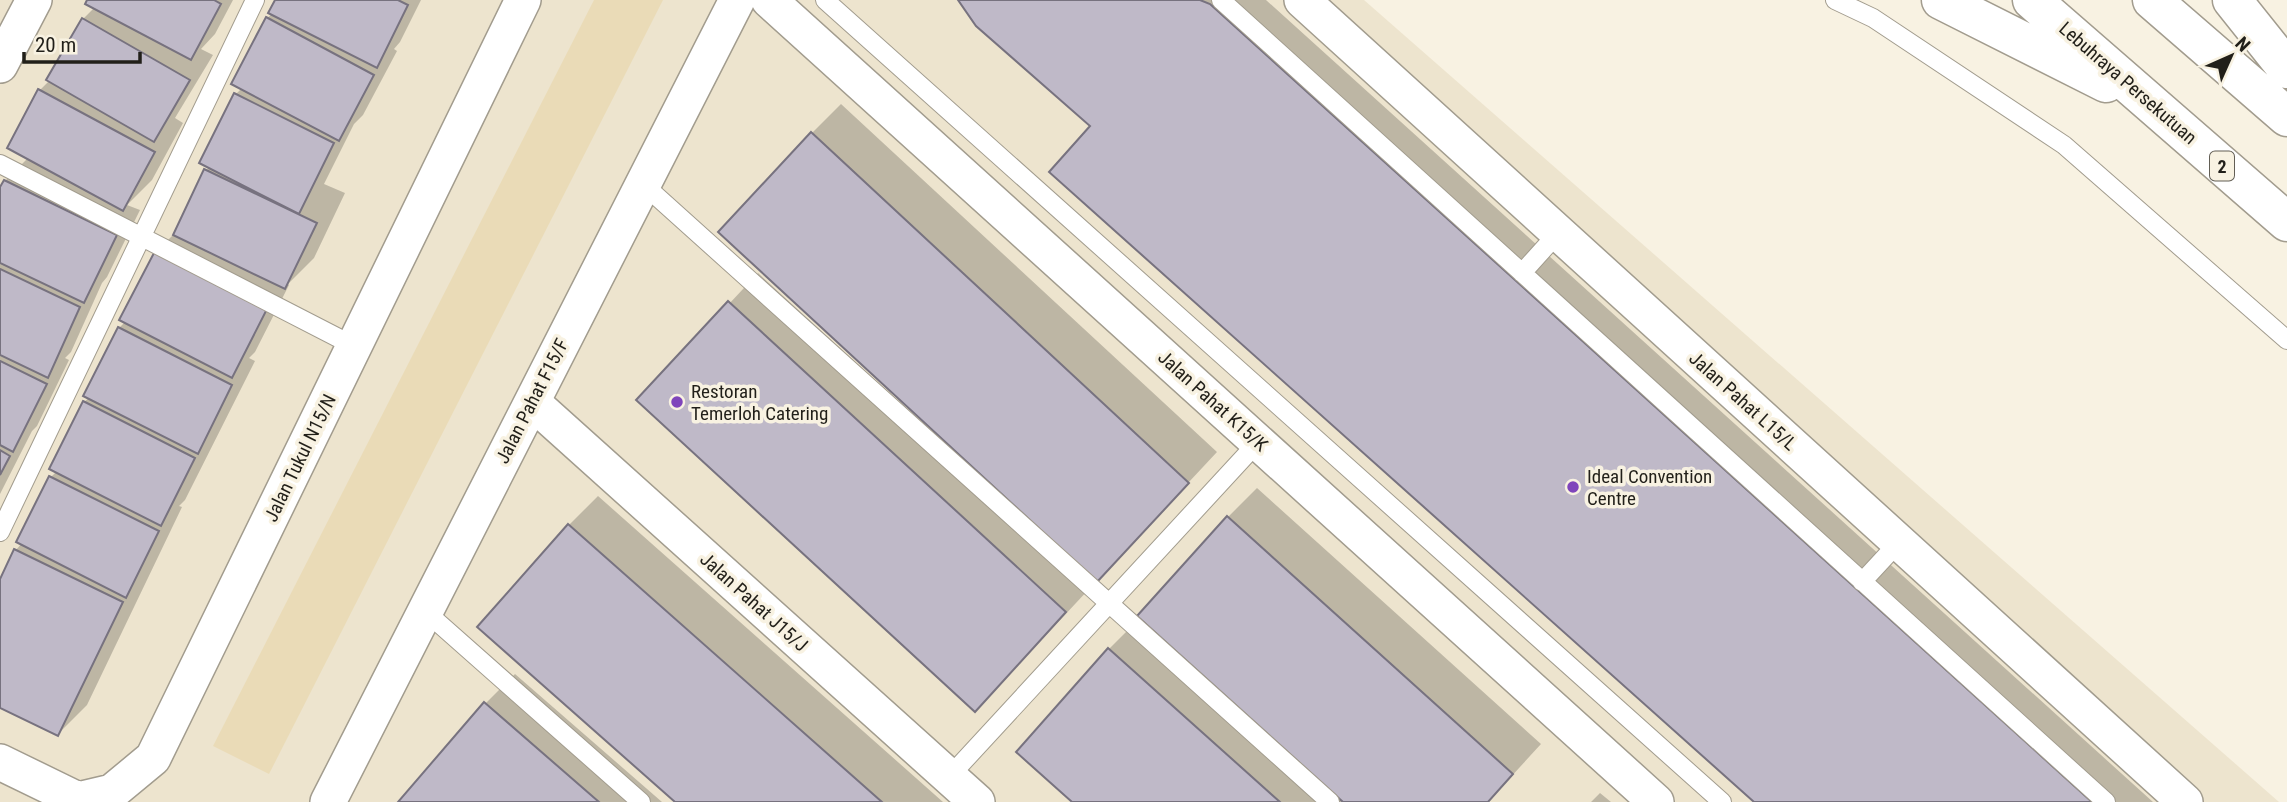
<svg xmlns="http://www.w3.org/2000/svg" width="2287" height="802" font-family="'Roboto Condensed',sans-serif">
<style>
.built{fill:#ede4ce}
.green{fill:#eadbb7}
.shadow{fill:#0003}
.building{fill:#bfb9c8;stroke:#77727f;stroke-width:2}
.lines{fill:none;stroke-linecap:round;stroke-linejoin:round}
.lane-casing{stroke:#a29c8e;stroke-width:20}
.street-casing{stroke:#a29c8e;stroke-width:38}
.highway-casing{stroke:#a29c8e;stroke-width:41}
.lane{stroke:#fff;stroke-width:18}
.street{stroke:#fff;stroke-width:35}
.highway{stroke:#fff;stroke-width:38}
.poi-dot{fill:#7f45bb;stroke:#f8f2e2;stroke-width:2.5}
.labels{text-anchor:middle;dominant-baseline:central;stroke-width:7;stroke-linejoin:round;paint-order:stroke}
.shield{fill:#f8f2e2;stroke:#625e55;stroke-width:2}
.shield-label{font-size:18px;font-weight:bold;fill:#211f19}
.street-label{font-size:19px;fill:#211f19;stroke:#f8f2e2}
.poi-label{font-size:19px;fill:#211f19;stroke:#f8f2e2;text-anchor:start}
</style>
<rect width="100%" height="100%" fill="#f8f2e2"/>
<path class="built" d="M 0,0 L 1364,0 L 2279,802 L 0,802 Z"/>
<path class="green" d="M 594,0 L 663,0 L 269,774 L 213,746 Z"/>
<path class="shadow" d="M 89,0 L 233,0 L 215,34 L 201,49 L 213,55 L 175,118 L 183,123 L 152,180 L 127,205 L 140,210 L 107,277 L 102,283 L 71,352 L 65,358 L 69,360 L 37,426 L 32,431 L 0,494 L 0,191 L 5,181 L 28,158 L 40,90 L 50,80 L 83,19 L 95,7 Z
M 277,0 L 421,0 L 400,42 L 394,49 L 397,51 L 363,115 L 354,124 L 324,184 L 345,193 L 314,258 L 288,284 L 289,285 L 255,352 L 249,358 L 255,361 L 185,500 L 179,506 L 182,507 L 87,705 L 58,734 L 0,706 L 0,583 L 16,550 L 22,543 L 51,477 L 57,471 L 84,402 L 90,397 L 119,328 L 126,321 L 156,252 L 177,231 L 209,166 L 202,162 L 236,94 L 242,88 L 267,18 L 272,14 Z
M 960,0 L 1266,0 L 2153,802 L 1757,802 L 1092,126 Z
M 841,104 L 1217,452 L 1004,680 L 639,400 L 758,273 L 951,450 L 953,447 L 812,133 Z
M 1257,488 L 1541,744 L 1488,802 L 1074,802 L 1109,649 L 1138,620 L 1167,645 L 1228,517 Z
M 598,496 L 943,802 L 678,802 L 480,626 L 569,525 Z
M 515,674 L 662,802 L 400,802 L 486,703 Z
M 1600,793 L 1611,802 L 1591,802 Z"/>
<path class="building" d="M 87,0 L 214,0 L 221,4 L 191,60 L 85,4 Z
M 275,0 L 398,0 L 408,5 L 377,68 L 268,13 Z
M 958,0 L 1200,0 L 1210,4 L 2092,802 L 1754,802 L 1049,172 L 1090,126 L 976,26 Z
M 266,17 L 374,75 L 339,141 L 231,84 Z
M 82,18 L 190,80 L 154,142 L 46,80 Z
M 38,89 L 155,152 L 123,211 L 7,148 Z
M 234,93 L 334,143 L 299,214 L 199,163 Z
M 811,132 L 1189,483 L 1097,582 L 718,232 Z
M 204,169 L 317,223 L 285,289 L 173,235 Z
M 4,180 L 117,235 L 84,303 L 0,263 L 0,187 Z
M 155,251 L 267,309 L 232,378 L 119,320 Z
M 0,269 L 80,307 L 48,378 L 0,355 Z
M 728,301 L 1066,612 L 975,712 L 636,400 Z
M 118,327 L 232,385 L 198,454 L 83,396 Z
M 0,361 L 47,384 L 13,452 L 0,445 Z
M 83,401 L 195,458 L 161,526 L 49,469 Z
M 0,450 L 10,456 L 0,475 Z
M 49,476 L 159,531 L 126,598 L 16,542 Z
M 1227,516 L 1513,774 L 1488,802 L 1343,802 L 1137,616 Z
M 568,524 L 882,802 L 675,802 L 477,627 Z
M 14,549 L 123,602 L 58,736 L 0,708 L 0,579 Z
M 1108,648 L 1280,802 L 1072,802 L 1016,752 Z
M 484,702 L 599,802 L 398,802 Z"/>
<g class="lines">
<g class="lane-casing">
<path id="lane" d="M 825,0 L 1722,802
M 1221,0 L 2106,802
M 1835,0 L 1873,18 L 2064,145 L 2287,340
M 0,164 L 354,346
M 643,184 L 1330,802
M 1522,273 L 1558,233
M 0,532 L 255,0
M 1862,582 L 1899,542
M 425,611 L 641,802
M 949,777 L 1258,442"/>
</g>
<g class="street-casing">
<path id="street" d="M 769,0 L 1656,802
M 1302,0 L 2185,802
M 0,65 L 34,0
M 532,402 L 977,802
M 0,762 L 78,800 L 112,792 L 153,758 L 523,0
M 328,802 L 737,0"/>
</g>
<g class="highway-casing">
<path id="highway" d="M 1941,0 L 2106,83
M 2032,0 L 2287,222
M 2152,0 L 2287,117
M 2232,0 L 2287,69"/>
</g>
<use href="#lane" class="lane"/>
<use href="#street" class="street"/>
<use href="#highway" class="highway"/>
</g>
<g class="poi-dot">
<circle cx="677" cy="402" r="7"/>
<circle cx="1573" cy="487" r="7"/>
</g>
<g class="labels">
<rect class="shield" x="2210" y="151.5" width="24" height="29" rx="5"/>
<g class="shield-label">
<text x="2222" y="166">2</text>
</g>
<g class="street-label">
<text transform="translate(2128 83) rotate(41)">Lebuhraya Persekutuan</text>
<text transform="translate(532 401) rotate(-63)">Jalan Pahat F15/F</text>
<text transform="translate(1213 401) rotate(42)">Jalan Pahat K15/K</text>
<text transform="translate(1743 401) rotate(42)">Jalan Pahat L15/L</text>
<text transform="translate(300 458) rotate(-64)">Jalan Tukul N15/N</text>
<text transform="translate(754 602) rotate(42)">Jalan Pahat J15/J</text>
</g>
<g class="poi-label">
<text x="691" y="391">Restoran<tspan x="691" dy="22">Temerloh Catering</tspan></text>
<text x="1587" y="476">Ideal Convention<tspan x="1587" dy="22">Centre</tspan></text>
</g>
</g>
<g transform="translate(2231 56) rotate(45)" stroke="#f8f2e2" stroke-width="5" paint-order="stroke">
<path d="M0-5L12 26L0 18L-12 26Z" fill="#211f19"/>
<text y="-10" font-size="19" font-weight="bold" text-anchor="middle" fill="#211f19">N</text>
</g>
<path d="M24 52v10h116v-10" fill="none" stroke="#211f19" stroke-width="3.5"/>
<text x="35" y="52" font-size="21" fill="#211f19" stroke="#f8f2e2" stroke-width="5" paint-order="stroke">20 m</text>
</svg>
